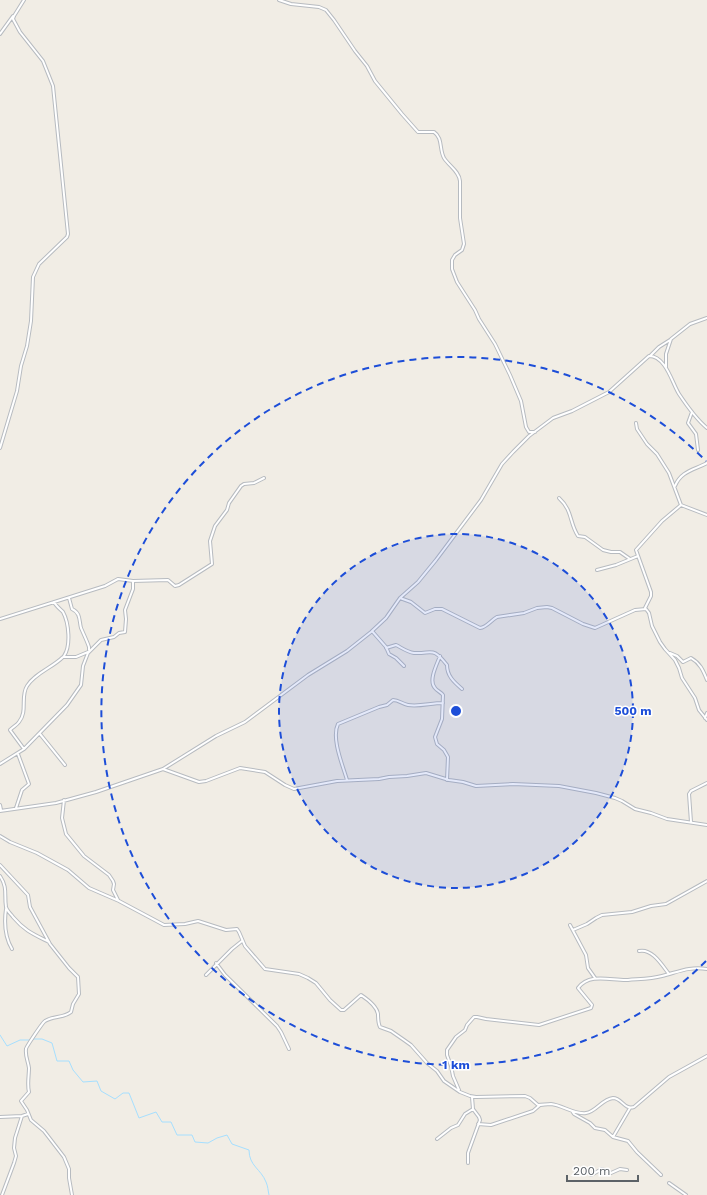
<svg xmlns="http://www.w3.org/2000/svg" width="707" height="1195" font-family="'Work Sans',sans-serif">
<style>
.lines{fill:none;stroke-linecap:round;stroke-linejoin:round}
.stream{stroke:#a6dfff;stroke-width:1}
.minor-casing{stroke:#b7bbc0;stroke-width:4}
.minor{stroke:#fff;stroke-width:2}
.ring{fill:none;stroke:#1d4ed8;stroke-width:2;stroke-dasharray:7 5}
.centre{fill:#1d4ed8;stroke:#fff;stroke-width:2}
.ring-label{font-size:12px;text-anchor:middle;font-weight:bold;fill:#1d4ed8;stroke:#fff;stroke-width:3;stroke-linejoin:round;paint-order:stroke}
</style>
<rect width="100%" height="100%" fill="#f1ede5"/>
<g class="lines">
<path class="stream" d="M 0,1035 L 7,1046 L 20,1040 L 30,1040
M 33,1039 L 42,1039 L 52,1043 L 57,1061 L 69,1061 L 73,1070 L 83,1082 L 97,1081 L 101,1091 L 115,1099 L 123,1093 L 129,1093 L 139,1118 L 156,1112 L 162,1122 L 171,1122 L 177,1135 L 192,1135 L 195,1142 L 208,1143 L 217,1138 L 227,1135 L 232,1144 L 249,1150 C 249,1166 261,1169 266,1182 C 268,1186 268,1191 269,1195"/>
<g class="minor-casing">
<path id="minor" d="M 279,0 L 291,4 L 319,7 L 326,10 L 334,20 L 355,51 L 367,66 L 375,81 L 402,114 L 418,132 L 434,132 C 443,138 439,149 444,158 C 449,166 459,171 460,181 L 460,218 L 464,244 L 462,250 L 455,255 L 452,260 L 452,269 L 457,282 L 475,310 L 479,319 L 495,344 L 510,375 L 521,401 L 526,427 L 529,432 L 535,432
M 0,34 L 13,16
M 650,356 L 659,347 L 670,340
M 666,367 L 666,354 L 671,339 L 690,324 L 707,318
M 692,412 L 688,423 L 696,434 L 698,450
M 636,423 L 637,429 L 647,444 L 657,454 L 669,473 L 681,505 L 707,515
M 0,448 L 17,391 L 21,366 L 27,346 L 31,321 L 33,277 L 39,264 L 67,237 L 68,234 L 53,86 L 43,61 L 20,32 L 13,19 L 14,16 L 24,0
M 675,486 C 681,471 694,470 707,463
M 559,498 C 573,511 569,522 578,536 L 585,537 L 603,550 L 611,552 L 620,552 L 630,559
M 597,570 L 616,565 L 638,556
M 69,598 L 72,609 C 81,613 79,621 81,628 C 84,635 87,641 89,647 L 89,650
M 400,598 L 411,602 L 425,613 L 435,609 L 442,609 L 480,628 C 487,627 491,620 497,617 L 524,613 L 537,608 L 547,607 L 552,608 L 583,624 L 595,628 L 635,610 L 646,609 L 649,613 L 652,626 L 660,642 L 665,649 L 675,660 L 679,668 L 682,678 L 695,698 L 699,710 L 707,720
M 54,602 C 56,606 60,609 63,612 C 69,623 71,646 64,656
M 645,608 L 651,596 L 651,592 L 636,550 L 662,521 L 681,505
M 0,619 L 105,586 L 118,579 L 133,581 L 168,580 L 175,586 L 179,585 L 212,564 L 210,541 L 215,526 L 227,510 L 229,503 L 241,486 L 244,484 L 254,483 L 264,478
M 372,631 L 386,647 L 389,654 L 396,658 L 404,666
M 386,648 L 396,645 C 402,648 407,652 414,653 C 433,654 432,646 447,665 C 447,676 454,682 462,689
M 670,653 L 677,656 L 683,662 L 691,658 C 700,663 703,670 707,680
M 440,656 C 437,664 428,681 435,688 C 437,691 441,692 443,695 L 442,719 L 435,737 L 437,744 L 444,750 L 448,757 L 447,780
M 705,718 L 707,713
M 40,734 L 65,765
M 24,749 L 10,730 C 13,727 17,725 19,722 C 28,711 20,697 27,686 C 35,673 52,668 63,657 L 76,657 L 88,652
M 0,764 L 24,749 L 67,705 L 81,685 L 83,666 L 88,653 L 101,640 L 114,637 L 119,633 L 125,632 L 126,619 L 125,610 L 133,589 L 133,581
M 163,769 L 216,736 L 245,722 L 308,675 L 347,651 L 371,632 L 386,618 L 400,598 L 418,582 L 436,560 L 481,500 L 502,464 L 513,452 L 529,436 L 553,418 L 572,411 L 609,392 L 649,356 C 666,356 672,383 679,394 C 687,406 696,419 707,428
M 347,780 C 343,766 331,738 338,724 L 379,707 L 387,705 L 393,700 C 399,700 402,704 408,705 C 419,707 431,703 443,703
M 64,800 L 62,818 L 66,834 L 84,856 L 109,875 L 113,881 L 114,884 L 113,890 L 118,900
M 0,805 L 1,810
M 16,808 L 22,790 L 29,784 L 18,754
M 0,811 L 56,803 L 96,792 L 163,769 L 199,782 L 206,781 L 240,768 L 265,772 L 285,785 L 294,789 L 337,781 L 379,779 L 389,777 L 407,776 L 426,773 L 449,780 L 463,782 L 476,786 L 513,784 L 559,786 L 596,793 L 615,798 L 622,801 L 635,809 L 651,813 L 667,819 L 707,825
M 691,822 L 689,794 L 691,791 L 707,783
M 0,836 L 10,842 L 37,853 L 68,870 L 89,888 L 119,901 L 164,925 L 185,924 L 198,921 L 226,930 L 237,929 L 239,932 L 245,946 L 265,969 L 299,974 L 308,978 L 316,983 L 330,1000 L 341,1010 L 344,1010 L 361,995 C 367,999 377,1007 378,1014 C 378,1019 378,1023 380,1027 L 391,1031 L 404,1040 L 411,1045 L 427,1063 L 437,1071 L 444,1081 L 460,1092 L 470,1096 L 476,1097 L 525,1096 L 530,1098 L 538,1105 C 542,1105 547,1104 551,1104 C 562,1105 575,1115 586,1113 C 596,1112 602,1099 613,1098 C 622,1098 624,1110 634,1107 L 669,1077 L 707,1056
M 0,865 L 28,895 L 30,907 L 50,944 L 69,968 L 78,977 L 79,994 L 73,1004 L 71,1012 C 64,1018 53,1016 45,1021 C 43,1022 26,1047 26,1049 C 25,1056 28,1061 29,1068 C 29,1076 27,1084 29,1092 L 21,1101 L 27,1110 L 31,1120 L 44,1131 L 64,1157 L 69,1169 L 69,1178 L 72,1195
M 0,876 C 8,888 4,895 6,907 C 7,911 11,914 13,917 C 25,931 33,934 49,942
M 6,909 C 4,923 5,937 12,949
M 570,925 L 586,955 L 588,968 L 595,978
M 573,930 L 587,924 L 596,918 L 602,915 L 632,912 L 651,906 L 666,904 L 707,881
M 639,951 C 652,948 662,965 669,974
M 216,963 L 225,975 L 277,1026 L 281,1032 L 289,1049
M 206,975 L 232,949 L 242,941
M 459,1090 L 453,1076 L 451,1066 L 447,1055 L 447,1050 L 456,1037 L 465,1030 L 467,1025 L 474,1017 L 477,1017 L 486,1019 L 539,1025 L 591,1008 L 592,1005 L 578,988 C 590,972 612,981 628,980 C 639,979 651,979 662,976 C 678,972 690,966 707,969
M 572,1111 L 574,1114 L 590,1123 L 595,1128 L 605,1130 L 613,1137 L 628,1141 L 637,1152 L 661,1175
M 0,1117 L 22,1116 L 28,1114
M 478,1124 L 491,1125 L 533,1111 L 540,1105
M 613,1137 L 630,1108
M 437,1139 L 451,1128 L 458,1125 L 465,1114 L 473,1109
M 468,1163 L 468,1153 L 480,1120 L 479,1117 L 473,1109 L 472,1097
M 591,1175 L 602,1169 L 611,1173 L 620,1169 L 627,1170
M 669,1183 L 686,1195
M 2,1195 L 14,1163 L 16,1156 L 14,1148 L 15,1138 L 22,1116"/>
</g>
<use href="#minor" class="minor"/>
</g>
<circle cx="456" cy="711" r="177" fill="#1d4ed8" fill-opacity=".12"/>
<g class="ring">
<circle cx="456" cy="711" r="177"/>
<path d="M706 961A354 354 0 1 1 706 461"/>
</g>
<circle cx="456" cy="711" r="6" class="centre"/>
<g class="ring-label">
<text x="633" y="715">500 m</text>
<text x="456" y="1069">1 km</text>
</g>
<path d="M567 1175v6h71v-6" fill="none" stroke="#5c6267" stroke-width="2"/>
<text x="573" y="1175" font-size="12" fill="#5c6267" stroke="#ffffff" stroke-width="3" paint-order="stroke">200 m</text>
</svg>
